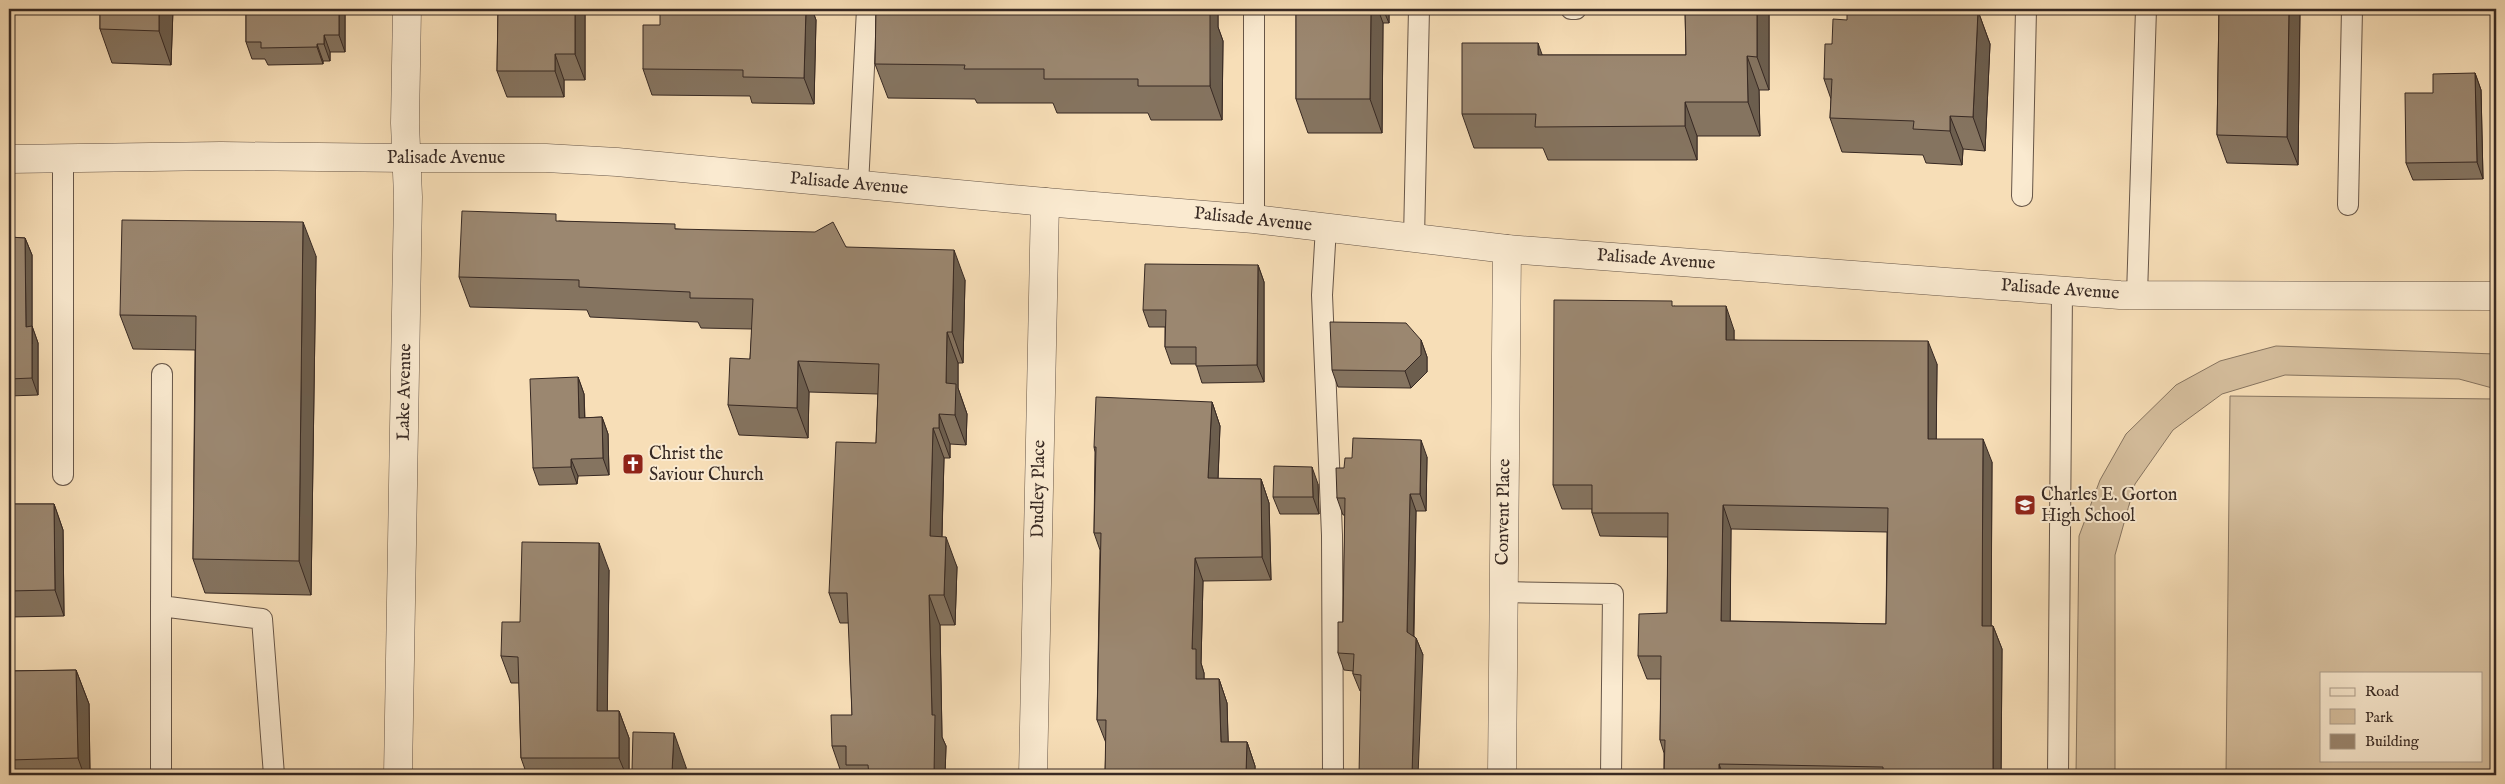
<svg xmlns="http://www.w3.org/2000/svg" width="2505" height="784" font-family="'IM FELL English',serif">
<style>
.green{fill:#d6bf9e;stroke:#867460;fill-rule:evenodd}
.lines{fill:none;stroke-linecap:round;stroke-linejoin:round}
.service-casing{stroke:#675648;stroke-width:22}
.minor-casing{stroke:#675648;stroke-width:29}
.tertiary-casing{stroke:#675648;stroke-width:29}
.service{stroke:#faead0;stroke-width:20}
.minor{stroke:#faead0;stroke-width:28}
.tertiary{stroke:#faead0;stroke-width:28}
.wall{fill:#857460;stroke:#372923;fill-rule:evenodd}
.shaded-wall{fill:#6c5e4e;stroke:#372923}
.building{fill:#9b8770;stroke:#372923;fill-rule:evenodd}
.labels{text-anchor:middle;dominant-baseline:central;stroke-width:4;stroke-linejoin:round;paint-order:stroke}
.street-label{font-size:18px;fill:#372923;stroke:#faead0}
.poi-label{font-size:18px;fill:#372923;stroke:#faead0;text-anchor:start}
</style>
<rect width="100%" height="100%" fill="#f7deb7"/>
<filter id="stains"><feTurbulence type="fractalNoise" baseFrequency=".004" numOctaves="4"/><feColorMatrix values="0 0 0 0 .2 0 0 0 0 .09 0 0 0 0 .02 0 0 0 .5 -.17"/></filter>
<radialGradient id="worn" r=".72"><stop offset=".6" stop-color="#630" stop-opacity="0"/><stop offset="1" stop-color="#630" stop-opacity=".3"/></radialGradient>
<path class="green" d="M 2276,346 L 2495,354 L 2496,389 L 2459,379 L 2285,375 L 2222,394 L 2173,430 L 2135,484 L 2115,555 L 2115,775 L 2076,775 L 2079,536 L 2100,480 L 2126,434 L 2176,385 L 2220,361 Z
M 2230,396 L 2496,399 L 2496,775 L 2226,775 ZM 2321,673 L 2481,673 L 2481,760 L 2321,760 Z"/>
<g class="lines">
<g class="service-casing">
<path id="service" d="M 1571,9 L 1576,9
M 63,159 L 63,475
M 858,185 L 867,9
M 2022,196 L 2026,9
M 2348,205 L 2352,9
M 1254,219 L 1254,9
M 1326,227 L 1322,295 L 1332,535 L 1333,775
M 1414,238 L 1419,9
M 2137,295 L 2146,9
M 162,374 L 161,606 L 262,619 L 274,775
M 1503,592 L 1613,594 L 1611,775
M 161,775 L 161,606
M 2058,775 L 2062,290"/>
</g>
<g class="minor-casing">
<path id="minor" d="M 9,159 L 221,156 L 407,158
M 1033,775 L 1045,202
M 1502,775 L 1507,249"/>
</g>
<g class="tertiary-casing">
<path id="tertiary" d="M 407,158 L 546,158 L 617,162 L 1045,202 L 1254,219 L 1507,249 L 2120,295 L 2496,296
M 398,775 L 408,197 L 405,123 L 407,9"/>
</g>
<use href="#service" class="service"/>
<use href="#minor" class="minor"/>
<use href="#tertiary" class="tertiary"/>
</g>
<path class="wall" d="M 100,9 L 173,9 L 171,65 L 112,63 L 100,29 Z
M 246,9 L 345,9 L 345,52 L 330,52 L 330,61 L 323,61 L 323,64 L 268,65 L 265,59 L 252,59 L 246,42 Z
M 498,9 L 585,9 L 585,80 L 564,80 L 564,97 L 507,97 L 497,71 Z
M 806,9 L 812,9 L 816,20 L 814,104 L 752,103 L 750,96 L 652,95 L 643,69 L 660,25 Z
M 876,9 L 1218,9 L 1218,27 L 1223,41 L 1222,120 L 1151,120 L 1148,113 L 1057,113 L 1053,103 L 977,103 L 975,99 L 888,98 L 875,64 Z
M 1296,9 L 1389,9 L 1389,23 L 1383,23 L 1382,133 L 1308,133 L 1296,99 Z
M 1685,9 L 1769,9 L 1769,90 L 1759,90 L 1760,136 L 1697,136 L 1697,160 L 1548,160 L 1543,148 L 1474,148 L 1462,114 L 1542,55 L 1686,55 Z
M 2219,9 L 2300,9 L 2298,165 L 2227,163 L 2217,135 Z
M 1978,11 L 1990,44 L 1985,151 L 1963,149 L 1962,165 L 1926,163 L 1923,155 L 1842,152 L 1830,118 L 1831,99 L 1824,79 L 1832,44 L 1847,20 Z
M 2475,73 L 2481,90 L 2483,179 L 2413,180 L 2406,163 L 2433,93 Z
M 559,221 L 677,229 L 846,247 L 965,280 L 963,363 L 958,363 L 958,388 L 967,414 L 966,445 L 950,444 L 950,458 L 944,458 L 942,537 L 957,567 L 955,625 L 940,625 L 942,737 L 946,746 L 945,775 L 842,775 L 832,746 L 852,715 L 849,623 L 840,623 L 829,593 L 876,443 L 878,394 L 809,392 L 808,438 L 739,435 L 728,405 L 750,359 L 752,329 L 701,328 L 698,322 L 590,317 L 587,310 L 470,307 L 459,277 Z
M 9,237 L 25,238 L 32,255 L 32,326 L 38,343 L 38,395 L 9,396 Z
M 316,256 L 311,595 L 205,593 L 193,559 L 195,350 L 133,349 L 120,315 Z
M 1258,265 L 1264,282 L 1264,382 L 1202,383 L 1196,364 L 1171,364 L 1165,347 L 1165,327 L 1149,327 L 1143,310 Z
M 1674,306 L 1734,330 L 1734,340 L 1937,364 L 1936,439 L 1992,462 L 1991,626 L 1993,626 L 2002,649 L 2001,775 L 1664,775 L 1664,753 L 1660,740 L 1661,679 L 1647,679 L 1638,656 L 1667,613 L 1668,537 L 1600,536 L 1592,513 L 1592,509 L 1562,509 L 1553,485 ZM 1731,529 L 1887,532 L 1886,624 L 1730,621 Z
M 1421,340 L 1427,357 L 1427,372 L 1411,388 L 1338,387 L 1332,370 Z
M 578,377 L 584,394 L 585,418 L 602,417 L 608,434 L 609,475 L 578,476 L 577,484 L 539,485 L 533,468 Z
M 1212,402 L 1220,426 L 1218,479 L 1261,479 L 1269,503 L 1271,580 L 1203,581 L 1201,663 L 1204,673 L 1204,679 L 1219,679 L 1227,703 L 1228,742 L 1247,742 L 1255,766 L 1255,775 L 1105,775 L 1106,743 L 1097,720 L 1100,550 L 1094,533 L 1095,452 L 1094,447 Z
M 1427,457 L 1426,511 L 1416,511 L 1414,636 L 1416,638 L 1423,655 L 1360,691 L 1353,674 L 1353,671 L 1344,670 L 1338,653 L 1343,622 L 1345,515 L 1343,515 L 1337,498 L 1344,468 Z
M 1318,484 L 1319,514 L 1280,514 L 1273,497 Z
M 9,504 L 54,504 L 63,530 L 64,616 L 9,617 Z
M 609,570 L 607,711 L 619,711 L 629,738 L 629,775 L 527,775 L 521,758 L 519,683 L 511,683 L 501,656 L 520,622 Z
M 76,670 L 89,704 L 90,775 L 9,775 L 9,671 Z
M 686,767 L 686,775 L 634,775 L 632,770 Z"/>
<path class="shaded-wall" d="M 159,9 L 173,9 L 171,65 L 159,31 Z
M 339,9 L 345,9 L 345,52 L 339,35 Z
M 575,9 L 585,9 L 585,80 L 575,54 Z
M 806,9 L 812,9 L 816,20 L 814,104 L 804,78 Z
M 1206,9 L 1218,9 L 1218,27 L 1223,41 L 1222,120 L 1210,86 Z
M 1371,9 L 1378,9 L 1383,23 L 1382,133 L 1370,99 Z
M 1383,9 L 1389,9 L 1389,23 Z
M 1757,9 L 1769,9 L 1769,90 L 1757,57 Z
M 2289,9 L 2300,9 L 2298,165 L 2287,137 Z
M 1978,11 L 1990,44 L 1985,151 L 1973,117 Z
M 324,35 L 330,52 L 330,61 L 324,44 Z
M 1538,43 L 1550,77 L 1538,55 Z
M 317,44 L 323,61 L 323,64 L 317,47 Z
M 555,54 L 564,80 L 564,97 L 555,71 Z
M 1747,56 L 1759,90 L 1760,136 L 1748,102 Z
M 2475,73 L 2481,90 L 2483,179 L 2477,162 Z
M 1685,102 L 1697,136 L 1697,160 L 1685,126 Z
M 1950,116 L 1963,149 L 1962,165 L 1950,131 Z
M 303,222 L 316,256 L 311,595 L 299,561 Z
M 25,238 L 32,255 L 32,344 L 26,327 Z
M 954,250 L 965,280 L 963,363 L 952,332 Z
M 1258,265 L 1264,282 L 1264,382 L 1257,365 Z
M 1726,306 L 1734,330 L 1734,363 L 1726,340 Z
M 32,326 L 38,343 L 38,395 L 32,378 Z
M 947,332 L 958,363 L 958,388 L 967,414 L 966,445 L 955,415 L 946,383 Z
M 1421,340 L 1427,357 L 1427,372 L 1411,388 L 1405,371 Z
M 1928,341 L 1937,364 L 1936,462 L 1928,439 Z
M 798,361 L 809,392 L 808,438 L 797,408 Z
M 578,377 L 584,394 L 585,435 L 579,418 Z
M 1212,402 L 1220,426 L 1217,502 L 1208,478 Z
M 939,414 L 950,444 L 950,458 L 939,428 Z
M 602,417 L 608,434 L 609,475 L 603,458 Z
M 933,428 L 944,458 L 941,567 L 930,536 Z
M 1983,439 L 1992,462 L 1991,649 L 1982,626 Z
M 1421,440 L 1427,457 L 1426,511 L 1420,494 Z
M 571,459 L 578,476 L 577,484 L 571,467 Z
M 1312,467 L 1318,484 L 1319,514 L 1313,497 Z
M 1261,479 L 1269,503 L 1271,580 L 1262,557 Z
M 1410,494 L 1416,511 L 1413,649 L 1407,632 Z
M 54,504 L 63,530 L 64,616 L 55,590 Z
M 1723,505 L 1731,529 L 1730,644 L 1721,621 Z
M 946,537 L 957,567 L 955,625 L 944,595 Z
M 599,543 L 609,570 L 607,738 L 597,711 Z
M 1195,558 L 1203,581 L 1201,663 L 1204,673 L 1204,703 L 1196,679 L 1192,649 Z
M 929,595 L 940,625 L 942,737 L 946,746 L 945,775 L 934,775 L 932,715 Z
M 1993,626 L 2002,649 L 2001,775 L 1995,775 L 1993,771 Z
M 1416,638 L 1423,655 L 1418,775 L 1412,775 Z
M 76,670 L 89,704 L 90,775 L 84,775 L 78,758 Z
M 1219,679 L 1227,703 L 1229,766 L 1221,742 Z
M 619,711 L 629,738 L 629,775 L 626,775 L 619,758 Z
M 674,733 L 686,767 L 686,775 L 674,775 L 672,772 Z
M 1247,742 L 1255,766 L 1255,775 L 1247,775 L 1246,774 Z
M 1719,764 L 1723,775 L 1719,775 Z"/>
<path class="building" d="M 100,9 L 159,9 L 159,31 L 100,29 Z
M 246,9 L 339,9 L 339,35 L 324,35 L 324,44 L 317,44 L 317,47 L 261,48 L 261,42 L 246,42 Z
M 498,9 L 575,9 L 575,54 L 555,54 L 555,71 L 497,71 Z
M 660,9 L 806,9 L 804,78 L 743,77 L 743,70 L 643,69 L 643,25 L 660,25 Z
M 876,9 L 1210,9 L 1210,86 L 1138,86 L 1138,79 L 1044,79 L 1044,69 L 964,69 L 965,65 L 875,64 Z
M 1296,9 L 1371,9 L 1370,99 L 1296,99 Z
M 1685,9 L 1757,9 L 1757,57 L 1747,56 L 1748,102 L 1685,102 L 1685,126 L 1535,127 L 1536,114 L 1462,114 L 1462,43 L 1538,43 L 1538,55 L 1686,55 Z
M 1847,9 L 1942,9 L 1978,11 L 1973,117 L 1950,116 L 1950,131 L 1913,129 L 1914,121 L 1830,118 L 1832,79 L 1824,79 L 1825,44 L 1832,44 L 1833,19 L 1847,20 Z
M 2219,9 L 2289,9 L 2287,137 L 2217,135 Z
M 2475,73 L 2477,162 L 2406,163 L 2405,93 L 2433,93 L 2433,74 Z
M 462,211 L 556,214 L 556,221 L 675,224 L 675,229 L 815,232 L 833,222 L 846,247 L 954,250 L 952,332 L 947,332 L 946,383 L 956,384 L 955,415 L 939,414 L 939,428 L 933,428 L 930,536 L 946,537 L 944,595 L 929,595 L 932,715 L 935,715 L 934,775 L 869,775 L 868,765 L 846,765 L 846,746 L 832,746 L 831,715 L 852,715 L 847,593 L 829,593 L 836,442 L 876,443 L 879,364 L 798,361 L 797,408 L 728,405 L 730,358 L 750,359 L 753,299 L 690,298 L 690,292 L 579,287 L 579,280 L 459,277 Z
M 122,220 L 303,222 L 299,561 L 193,559 L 196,316 L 120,315 Z
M 9,237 L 25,238 L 26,327 L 32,326 L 32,378 L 9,379 Z
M 1145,264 L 1258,265 L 1257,365 L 1196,366 L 1196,347 L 1165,347 L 1166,310 L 1143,310 Z
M 1554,300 L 1672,301 L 1672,306 L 1726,306 L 1726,340 L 1928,341 L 1928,439 L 1983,439 L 1982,626 L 1993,626 L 1993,771 L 1979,770 L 1979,775 L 1883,775 L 1883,767 L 1719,764 L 1719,775 L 1664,775 L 1665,740 L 1660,740 L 1661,656 L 1638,656 L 1639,614 L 1667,613 L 1668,513 L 1592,513 L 1592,485 L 1553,485 ZM 1723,505 L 1888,508 L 1886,624 L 1721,621 Z
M 1330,322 L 1406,323 L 1421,340 L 1421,355 L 1405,371 L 1332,370 Z
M 578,377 L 579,418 L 602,417 L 603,458 L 571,459 L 571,467 L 533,468 L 530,379 Z
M 1096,397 L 1212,402 L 1208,478 L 1261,479 L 1262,557 L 1195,558 L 1192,649 L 1196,649 L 1196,679 L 1219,679 L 1221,742 L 1247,742 L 1246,774 L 1205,774 L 1205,775 L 1105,775 L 1106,720 L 1097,720 L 1101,533 L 1094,533 L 1096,447 L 1094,447 Z
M 1353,438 L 1421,440 L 1420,494 L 1410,494 L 1407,632 L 1416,638 L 1412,775 L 1359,775 L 1361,675 L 1353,674 L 1354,654 L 1338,653 L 1338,622 L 1343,622 L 1345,498 L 1337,498 L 1336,468 L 1344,468 L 1345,458 L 1352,458 Z
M 1274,466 L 1312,467 L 1313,497 L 1273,497 Z
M 9,504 L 54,504 L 55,590 L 9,591 Z
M 522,542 L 599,543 L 597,711 L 619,711 L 619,758 L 521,758 L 518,657 L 501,656 L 502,622 L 520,622 Z
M 76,670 L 78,758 L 10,760 L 10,755 L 9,755 L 9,671 Z
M 633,732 L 674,733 L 672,772 L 632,770 Z"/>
<defs>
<g id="church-square" transform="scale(1.125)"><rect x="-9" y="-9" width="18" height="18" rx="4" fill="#8f2418" stroke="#faead0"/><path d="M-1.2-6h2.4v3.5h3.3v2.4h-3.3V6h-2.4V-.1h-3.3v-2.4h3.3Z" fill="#fff"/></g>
<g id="school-square" transform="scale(1.125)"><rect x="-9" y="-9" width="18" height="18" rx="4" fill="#8f2418" stroke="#faead0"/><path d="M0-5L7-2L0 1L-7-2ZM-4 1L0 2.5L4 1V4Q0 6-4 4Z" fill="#fff"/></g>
</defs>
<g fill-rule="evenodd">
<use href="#church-square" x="633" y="464"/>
<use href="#school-square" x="2025" y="505"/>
</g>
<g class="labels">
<g class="street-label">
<text x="446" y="158">Palisade Avenue</text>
<text transform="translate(849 184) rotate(5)">Palisade Avenue</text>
<text transform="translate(1253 220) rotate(6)">Palisade Avenue</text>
<text transform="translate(1656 260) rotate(4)">Palisade Avenue</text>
<text transform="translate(2060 290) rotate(4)">Palisade Avenue</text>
<text transform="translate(405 392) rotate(-89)">Lake Avenue</text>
<text transform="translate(1039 489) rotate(-89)">Dudley Place</text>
<text transform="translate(1504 512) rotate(-89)">Convent Place</text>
</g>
<g class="poi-label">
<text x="649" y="454">Christ the<tspan x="649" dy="21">Saviour Church</tspan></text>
<text x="2041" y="495">Charles E. Gorton<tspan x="2041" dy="21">High School</tspan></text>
</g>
</g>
<rect width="2505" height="784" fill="none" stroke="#f7deb7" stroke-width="30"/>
<rect x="10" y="10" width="2485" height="764" fill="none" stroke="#372923" stroke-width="2.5"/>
<rect x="15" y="15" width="2475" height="754" fill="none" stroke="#372923"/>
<rect x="2320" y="672" width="162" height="90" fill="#faead0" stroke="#ac9d8b"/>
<rect x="2330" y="688" width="25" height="8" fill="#faead0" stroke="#ac9d8b"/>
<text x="2365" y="696" font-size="15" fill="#372923">Road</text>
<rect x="2330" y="709" width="25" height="15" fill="#d6bf9e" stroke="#ac9d8b"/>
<text x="2365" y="722" font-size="15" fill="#372923">Park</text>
<rect x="2330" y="734" width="25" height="15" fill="#9b8770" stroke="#ac9d8b"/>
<text x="2365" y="746" font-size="15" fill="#372923">Building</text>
<rect width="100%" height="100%" filter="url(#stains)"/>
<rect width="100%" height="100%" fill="url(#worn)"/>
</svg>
